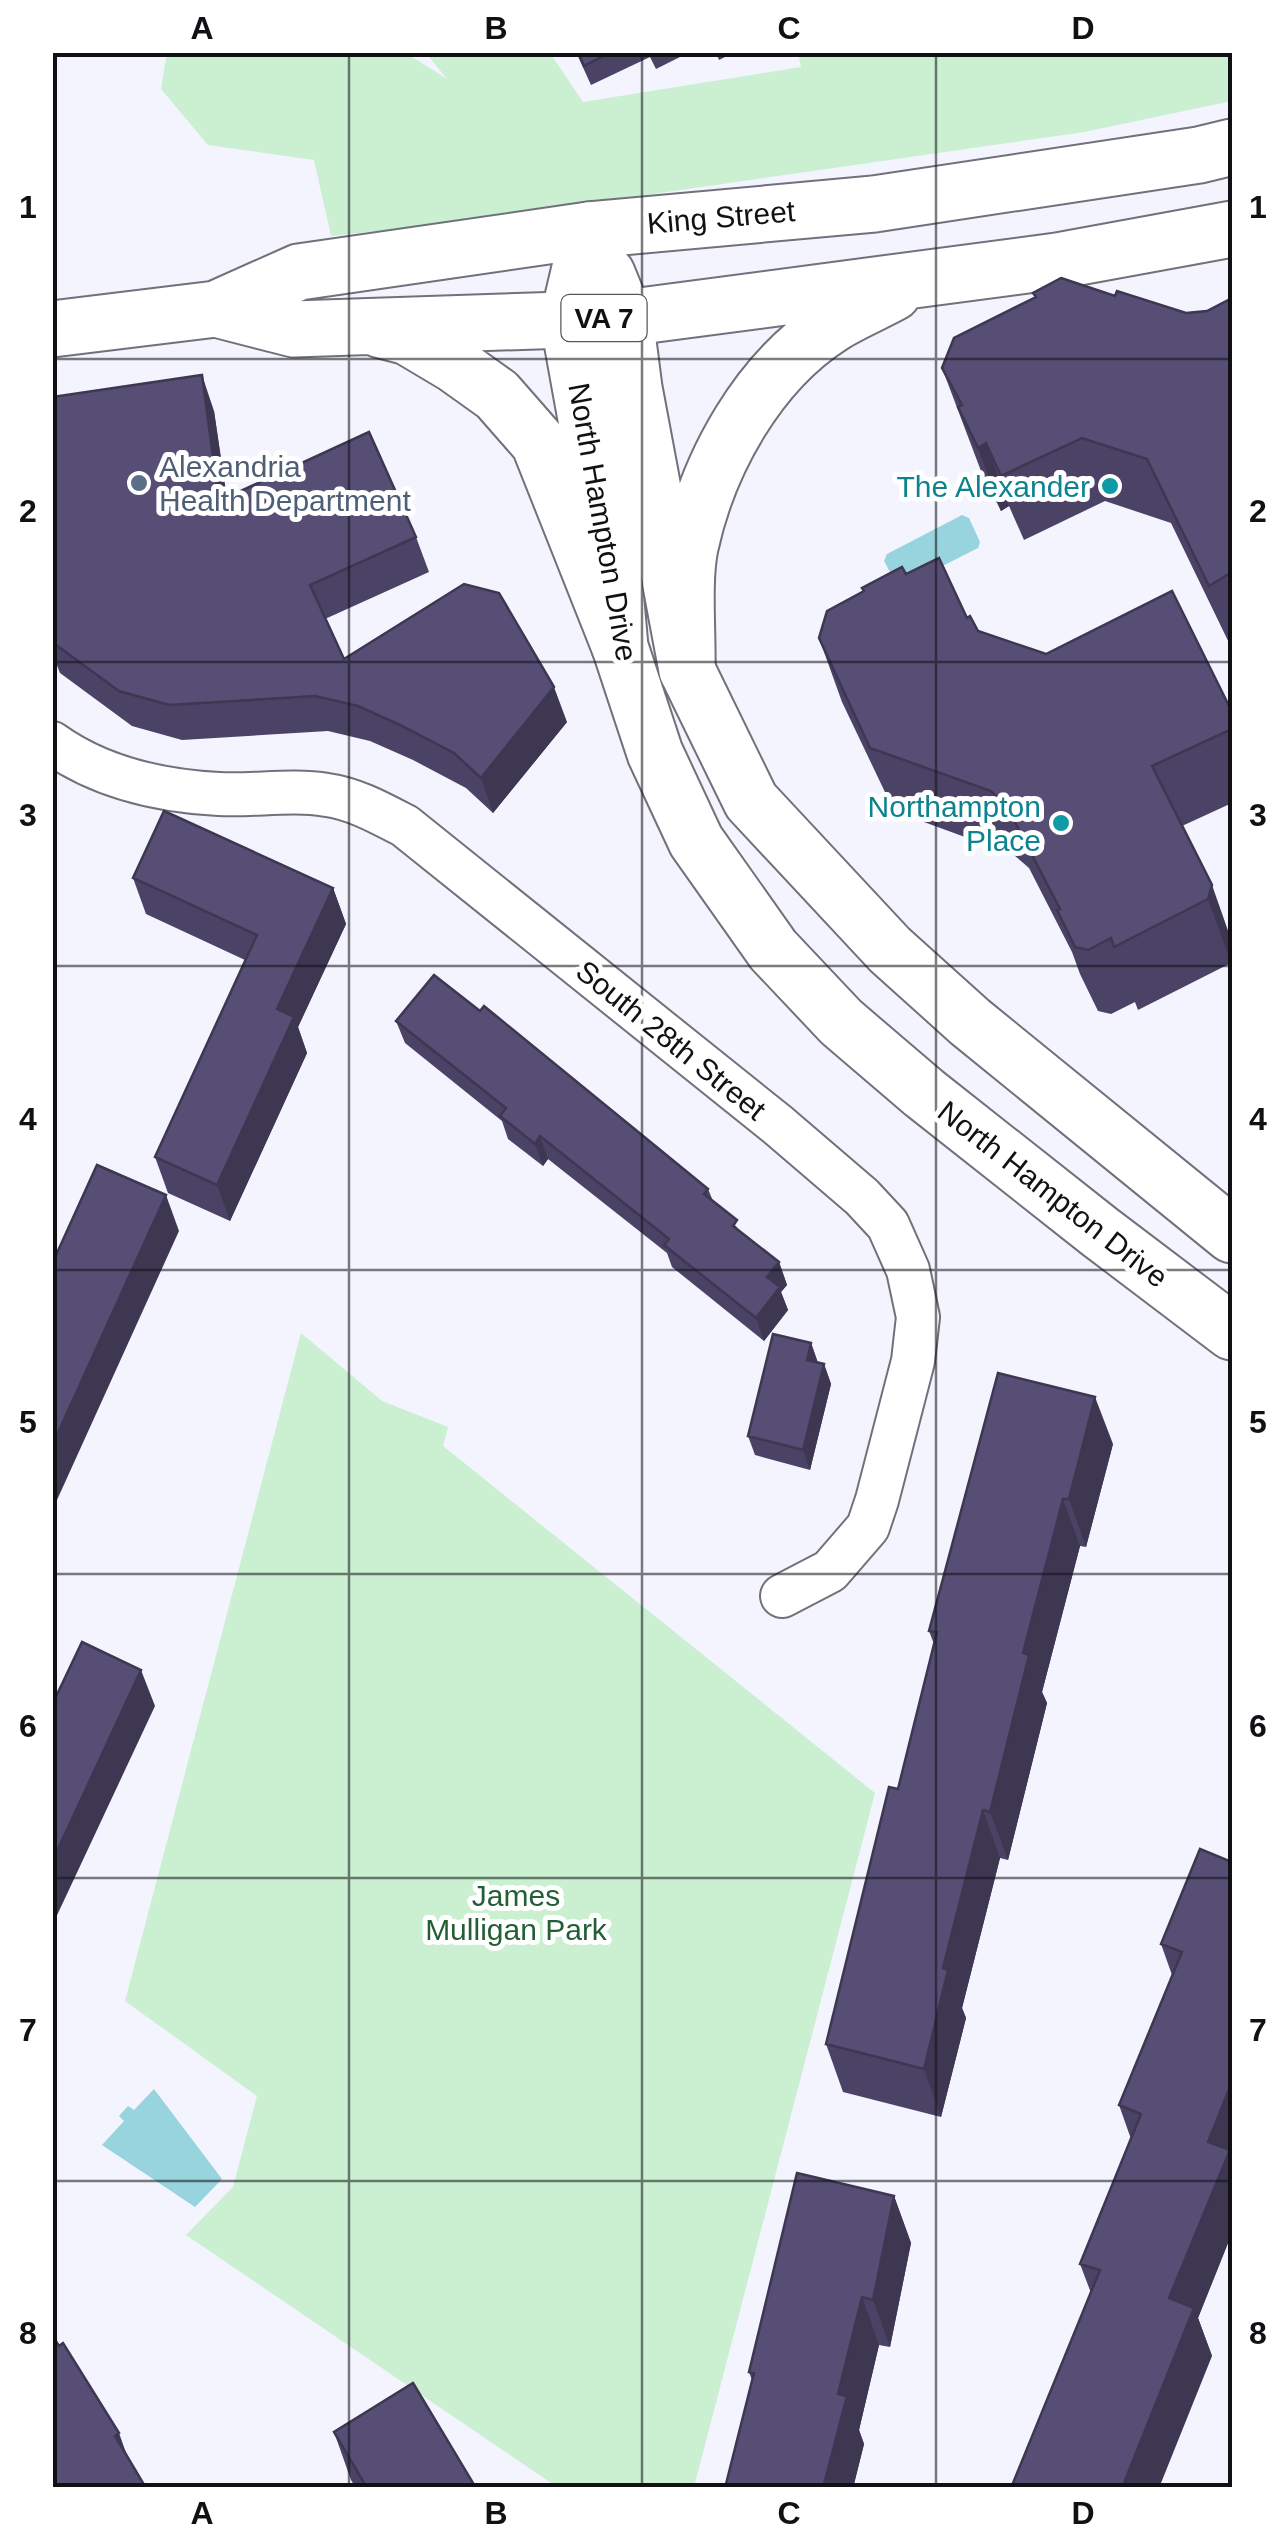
<svg xmlns="http://www.w3.org/2000/svg" width="1285" height="2540" font-family="Arial,sans-serif">
<style>
.green{fill:#caefd1}
.water{fill:#98d4dd}
.lines{fill:none;stroke-linecap:round;stroke-linejoin:round}
.minor-casing{stroke:#71717c;stroke-width:46}
.tertiary-casing{stroke:#71717c;stroke-width:59}
.primary-casing{stroke:#71717c;stroke-width:59}
.minor{stroke:#fff;stroke-width:42}
.tertiary{stroke:#fff;stroke-width:55}
.primary{stroke:#fff;stroke-width:55}
.wall{fill:#4b4365}
.shaded-wall{fill:#3d3752}
.building{fill:#574e75;stroke:#3d3752;stroke-width:2.5}
.grid{fill:none;stroke:#111115;stroke-width:2.5;stroke-opacity:0.55}
.service-dot{fill:#5c6f8a;stroke:#fff;stroke-width:4}
.culture-dot{fill:#0f9aa8;stroke:#fff;stroke-width:4}
.labels{text-anchor:middle;dominant-baseline:central;stroke-width:10;stroke-linejoin:round;paint-order:stroke}
.shield{fill:#fff;stroke:#58585b;stroke-width:2.5}
.shield-label{font-size:28px;font-weight:bold;fill:#111115}
.street-label{font-size:30px;fill:#111115;stroke:#fff}
.service-label{font-size:30px;fill:#4e5e75;stroke:#fff;text-anchor:start}
.culture-label{font-size:30px;fill:#0d838f;stroke:#fff;text-anchor:end}
.park-label{font-size:30px;fill:#225f35;stroke:#fff}
.neatline{fill:none;stroke:#111115;stroke-width:4}
.grid-label{font-size:32px;text-anchor:middle;font-weight:bold;fill:#111115}
</style>
<rect width="100%" height="100%" fill="#f3f4fe"/>
<path class="green" d="M 167,52 L 406,53 L 447,79 L 426,53 L 550,53 L 583,102 L 801,67 L 798,53 L 1232,53 L 1232,101 L 1084,132 L 451,223 L 331,236 L 314,160 L 208,145 L 161,89 Z
M 301,1333 L 382,1401 L 448,1427 L 443,1446 L 875,1793 L 694,2487 L 557,2487 L 186,2235 L 233,2187 L 257,2096 L 125,2001 Z"/>
<path class="water" d="M 962,515 L 969,518 L 980,542 L 978,548 L 903,586 L 896,583 L 884,561 L 887,554 Z
M 154,2089 L 222,2179 L 195,2207 L 102,2145 L 124,2121 L 119,2116 L 128,2106 L 134,2110 Z"/>
<g class="lines">
<g class="minor-casing">
<path id="minor" d="M 52,743 C 101,778 160,791 219,794 C 255,796 291,789 327,795 C 355,799 380,813 405,826 L 778,1125 L 862,1197 L 888,1225 L 908,1270 L 918,1317 L 913,1361 L 877,1500 L 868,1527 L 830,1571 L 782,1596"/>
</g>
<g class="tertiary-casing">
<path id="tertiary" d="M 589,230 L 568,319 L 613,568 L 620,647 L 655,753 L 696,841 L 773,950 L 841,1022 L 924,1093 L 1100,1232 L 1232,1332
M 607,274 L 625,318 L 634,388 L 687,670 L 751,801 L 890,950 L 970,1022 L 1232,1235"/>
</g>
<g class="primary-casing">
<path id="primary" d="M 216,309 L 294,329 L 625,318 L 1057,261 L 1232,229
M 52,329 L 216,309 L 299,272 L 589,230 L 874,204 L 1199,155 L 1232,147
M 381,330 L 408,337 L 455,365 L 497,395 L 539,443 L 620,647
M 687,670 C 688,634 683,581 690,547 C 708,463 758,372 832,325 C 851,313 873,304 893,293"/>
</g>
<use href="#minor" class="minor"/>
<use href="#tertiary" class="tertiary"/>
<use href="#primary" class="primary"/>
</g>
<path class="wall" d="M 576,52 L 690,52 L 656,69 L 650,57 L 591,85 Z
M 716,52 L 735,52 L 719,60 Z
M 1033,293 L 1115,296 L 1186,313 L 1207,311 L 1232,298 L 1232,649 L 1171,523 L 1105,501 L 1024,540 L 1009,506 L 1001,511 L 981,471 L 942,368 L 1035,297 Z
M 214,411 L 227,498 L 416,537 L 429,572 L 325,619 L 344,659 L 567,722 L 493,813 L 466,788 L 413,760 L 370,741 L 328,731 L 182,740 L 132,726 L 60,673 L 52,653 L 52,642 Z
M 906,574 L 967,618 L 978,631 L 1046,654 L 1232,712 L 1232,803 L 1182,826 L 1232,942 L 1231,963 L 1138,1010 L 1135,1002 L 1111,1014 L 1098,1011 L 1080,974 L 1072,952 L 1029,868 L 1014,855 L 894,811 L 842,702 L 819,638 L 863,592 L 862,588 Z
M 133,878 L 333,888 L 346,924 L 298,1027 L 307,1053 L 230,1221 L 168,1193 L 155,1157 L 245,960 L 146,914 Z
M 396,1021 L 708,1189 L 713,1201 L 742,1233 L 779,1262 L 787,1285 L 781,1292 L 788,1310 L 764,1341 L 672,1267 L 667,1253 L 548,1159 L 543,1166 L 508,1139 L 502,1121 L 405,1043 Z
M 811,1343 L 818,1363 L 824,1364 L 831,1384 L 810,1470 L 755,1455 L 748,1436 Z
M 1113,1444 L 1086,1547 L 1080,1546 L 1042,1692 L 1047,1703 L 1008,1860 L 1000,1858 L 962,2008 L 966,2018 L 941,2117 L 843,2092 L 826,2044 L 898,1789 L 934,1644 L 929,1631 Z
M 1232,1862 L 1232,2233 L 1198,2318 L 1212,2356 L 1091,2293 L 1080,2264 L 1131,2139 L 1119,2105 L 1172,1975 L 1161,1944 Z
M 894,2196 L 911,2243 L 890,2347 L 879,2345 L 859,2430 L 864,2444 L 853,2488 L 725,2488 L 752,2380 L 749,2372 Z
M 334,2432 L 476,2488 L 356,2488 L 351,2480 Z"/>
<path class="shaded-wall" d="M 202,375 L 214,411 L 232,536 L 219,501 Z
M 986,443 L 1009,506 L 1001,511 L 978,448 Z
M 554,687 L 567,722 L 493,813 L 481,778 Z
M 1212,885 L 1232,942 L 1231,963 L 1208,899 Z
M 333,888 L 346,924 L 298,1027 L 307,1053 L 230,1221 L 217,1185 L 277,1009 Z
M 540,1136 L 548,1159 L 543,1166 L 535,1144 Z
M 166,1195 L 179,1231 L 52,1511 L 52,1446 Z
M 779,1262 L 787,1285 L 781,1292 L 788,1310 L 764,1341 L 756,1318 L 767,1277 Z
M 811,1343 L 818,1363 L 807,1360 Z
M 824,1364 L 831,1384 L 810,1470 L 803,1450 Z
M 1095,1397 L 1113,1444 L 1086,1547 L 1069,1499 Z
M 1063,1499 L 1080,1546 L 1042,1692 L 1047,1703 L 1008,1860 L 990,1812 L 1023,1653 Z
M 141,1670 L 155,1706 L 52,1926 L 52,1862 Z
M 983,1810 L 1000,1858 L 962,2008 L 966,2018 L 941,2117 L 924,2069 L 943,1968 Z
M 1232,2082 L 1232,2233 L 1198,2318 L 1212,2356 L 1159,2488 L 1122,2488 L 1208,2142 Z
M 894,2196 L 911,2243 L 890,2347 L 873,2300 Z
M 862,2297 L 879,2345 L 859,2430 L 864,2444 L 853,2488 L 823,2488 L 838,2394 Z
M 119,2433 L 136,2481 L 115,2436 Z"/>
<path class="building" d="M 578,52 L 611,52 L 584,66 Z
M 1061,278 L 1115,296 L 1117,291 L 1186,313 L 1207,311 L 1232,298 L 1232,572 L 1209,586 L 1147,459 L 1082,438 L 1001,476 L 986,443 L 978,448 L 958,407 L 962,405 L 942,368 L 954,338 L 1036,297 L 1033,293 Z
M 202,375 L 219,501 L 369,432 L 416,537 L 310,585 L 344,659 L 464,584 L 499,593 L 554,687 L 481,778 L 454,753 L 400,725 L 358,706 L 315,696 L 169,705 L 119,691 L 52,642 L 52,397 Z
M 939,558 L 967,618 L 970,616 L 978,631 L 1046,654 L 1172,591 L 1232,712 L 1232,729 L 1152,766 L 1212,885 L 1208,899 L 1114,947 L 1111,938 L 1088,950 L 1075,947 L 1057,910 L 1060,909 L 1006,805 L 991,791 L 870,748 L 819,638 L 827,611 L 864,591 L 862,588 L 902,567 L 906,574 Z
M 164,811 L 333,888 L 277,1009 L 294,1017 L 217,1185 L 155,1157 L 257,935 L 133,878 Z
M 434,975 L 480,1011 L 484,1006 L 708,1189 L 704,1194 L 737,1220 L 733,1226 L 779,1262 L 767,1277 L 780,1287 L 756,1318 L 664,1245 L 669,1239 L 540,1136 L 535,1144 L 500,1116 L 506,1108 L 396,1021 Z
M 97,1165 L 166,1195 L 52,1446 L 52,1264 Z
M 773,1334 L 811,1343 L 807,1360 L 824,1364 L 803,1450 L 748,1436 Z
M 998,1373 L 1095,1397 L 1069,1499 L 1063,1499 L 1023,1653 L 1029,1655 L 990,1812 L 983,1810 L 943,1968 L 948,1970 L 924,2069 L 826,2044 L 889,1787 L 898,1789 L 937,1632 L 929,1631 Z
M 82,1642 L 141,1670 L 52,1862 L 52,1705 Z
M 1200,1849 L 1232,1862 L 1232,2082 L 1208,2142 L 1230,2150 L 1169,2298 L 1194,2308 L 1122,2488 L 1011,2488 L 1100,2270 L 1080,2264 L 1141,2114 L 1119,2105 L 1182,1952 L 1161,1944 Z
M 797,2173 L 894,2196 L 873,2300 L 862,2297 L 838,2394 L 847,2396 L 823,2488 L 725,2488 L 754,2373 L 749,2372 Z
M 52,2335 L 59,2346 L 63,2343 L 119,2433 L 115,2436 L 146,2488 L 52,2488 Z
M 413,2383 L 476,2488 L 367,2488 L 334,2432 Z"/>
<path class="grid" d="M 349,52 L 349,2488M 642,52 L 642,2488M 936,52 L 936,2488M 52,359 L 1232,359M 52,662 L 1232,662M 52,966 L 1232,966M 52,1270 L 1232,1270M 52,1574 L 1232,1574M 52,1878 L 1232,1878M 52,2181 L 1232,2181"/>
<circle class="service-dot" cx="139" cy="483" r="10"/>
<g class="culture-dot">
<circle cx="1110" cy="486" r="10"/>
<circle cx="1061" cy="823" r="10"/>
</g>
<g class="labels">
<rect class="shield" x="561.5" y="295" width="85" height="46" rx="8"/>
<g class="shield-label">
<text x="604" y="318">VA 7</text>
</g>
<g class="street-label">
<text transform="translate(721 217) rotate(-5)">King Street</text>
<text transform="translate(603 522) rotate(80)">North Hampton Drive</text>
<text transform="translate(671 1040) rotate(39)">South 28th Street</text>
<text transform="translate(1053 1194) rotate(38)">North Hampton Drive</text>
</g>
<g class="service-label">
<text x="159" y="466">Alexandria<tspan x="159" dy="34">Health Department</tspan></text>
</g>
<g class="culture-label">
<text x="1090" y="486">The Alexander</text>
<text x="1041" y="806">Northampton<tspan x="1041" dy="34">Place</tspan></text>
</g>
<g class="park-label">
<text x="516" y="1895">James<tspan x="516" dy="34">Mulligan Park</tspan></text>
</g>
</g>
<rect width="1285" height="2540" fill="none" stroke="#ffffff" stroke-width="110"/>
<rect x="55" y="55" width="1175" height="2430" class="neatline"/>
<g class="grid-label">
<text x="202" y="39">A</text>
<text x="496" y="39">B</text>
<text x="789" y="39">C</text>
<text x="1083" y="39">D</text>
<text x="28" y="218">1</text>
<text x="1258" y="218">1</text>
<text x="28" y="522">2</text>
<text x="1258" y="522">2</text>
<text x="28" y="826">3</text>
<text x="1258" y="826">3</text>
<text x="28" y="1130">4</text>
<text x="1258" y="1130">4</text>
<text x="28" y="1433">5</text>
<text x="1258" y="1433">5</text>
<text x="28" y="1737">6</text>
<text x="1258" y="1737">6</text>
<text x="28" y="2041">7</text>
<text x="1258" y="2041">7</text>
<text x="28" y="2344">8</text>
<text x="1258" y="2344">8</text>
<text x="202" y="2524">A</text>
<text x="496" y="2524">B</text>
<text x="789" y="2524">C</text>
<text x="1083" y="2524">D</text>
</g>
</svg>
